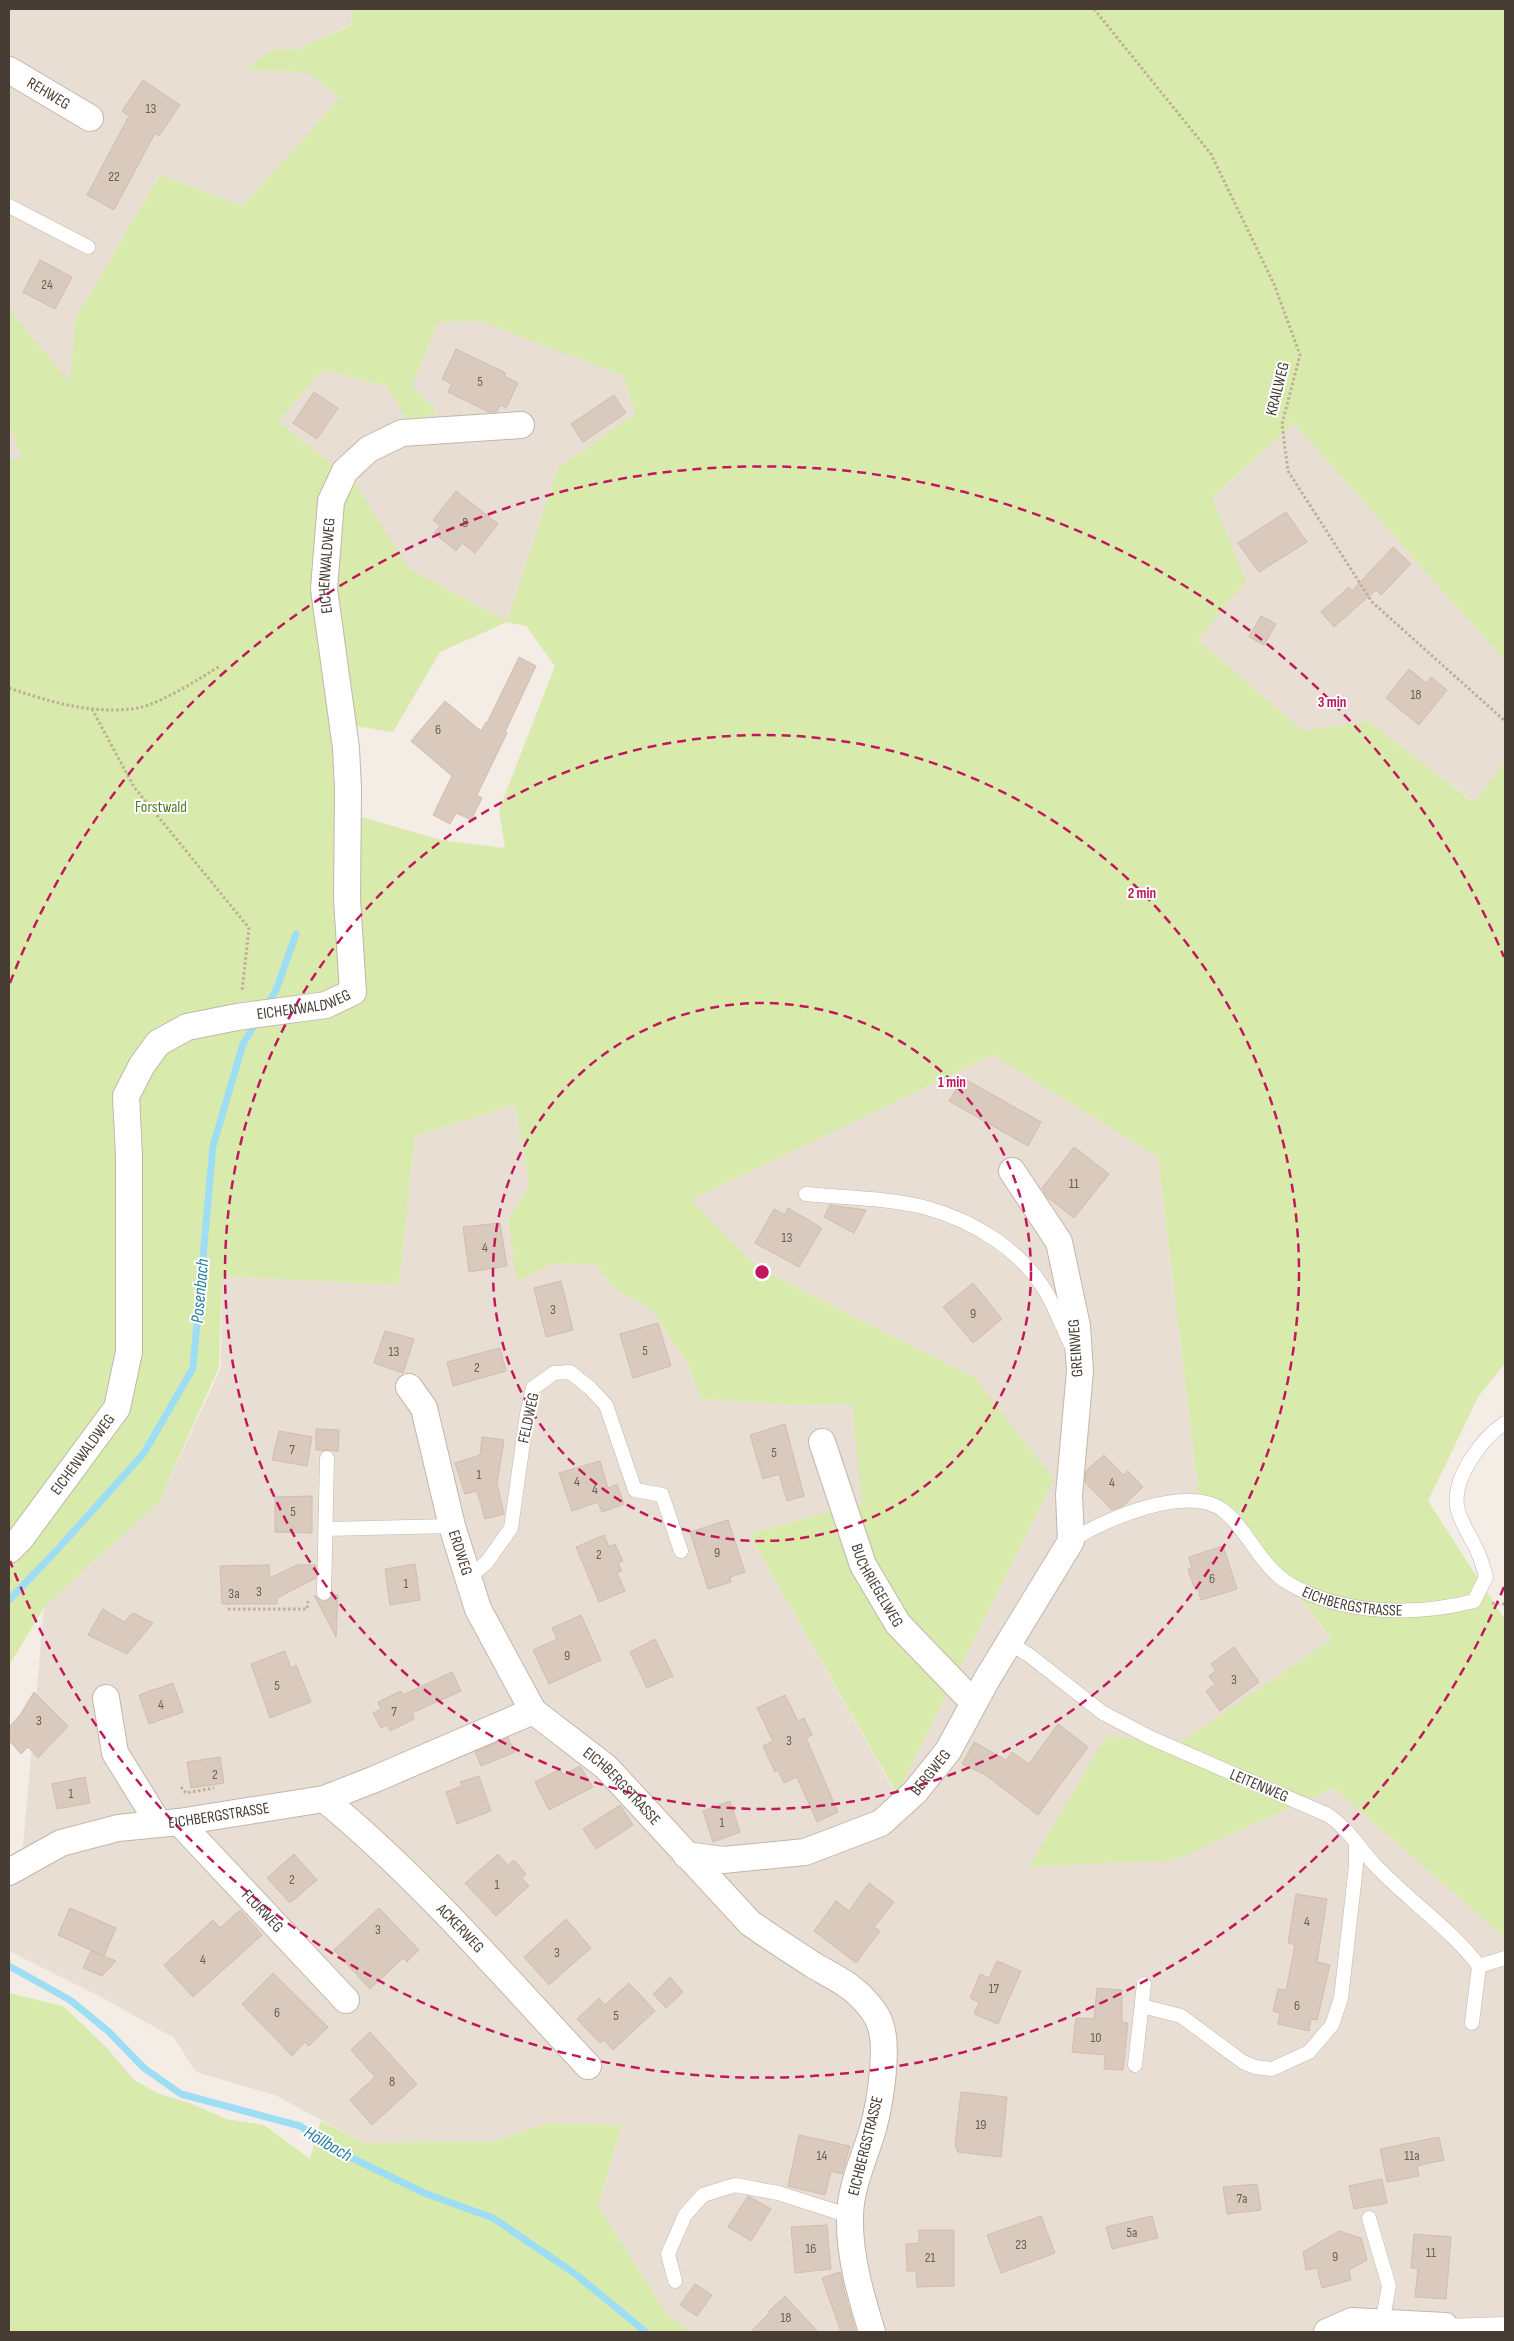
<svg xmlns="http://www.w3.org/2000/svg" width="1514" height="2341" font-family="'Sofia Sans Condensed',sans-serif">
<style>
.residential{fill:#e8ded3}
.green{fill:#d8eaac;fill-rule:evenodd}
.lines{fill:none;stroke-linecap:round;stroke-linejoin:round}
.stream{stroke:#9edef4;stroke-width:7}
.building{fill:#d9cabd;stroke:#d1bdad}
.lane-casing{stroke:#c3b6aa;stroke-width:15}
.street-casing{stroke:#c3b6aa;stroke-width:28}
.path{stroke:#c2ad98;stroke-width:3;stroke-dasharray:2.5 2.5;stroke-linecap:butt}
.lane{stroke:#fff;stroke-width:14}
.street{stroke:#fff;stroke-width:26}
.ring{fill:none;stroke:#c2185b;stroke-width:2.5;stroke-dasharray:9 6}
.labels{text-anchor:middle;dominant-baseline:central;stroke-width:4;stroke-linejoin:round;paint-order:stroke}
.number-label{font-size:14px;fill:#6c6056}
.street-label{font-size:16px;fill:#473d34;stroke:#fff}
.park-label{font-size:16px;fill:#537b25;stroke:#fff}
.water-label{font-size:18px;font-style:italic;fill:#257f9f;stroke:#fff}
.centre{fill:#c2185b;stroke:#fff;stroke-width:2.5}
.ring-label{font-size:15px;text-anchor:middle;font-weight:bold;fill:#c2185b;stroke:#fff;stroke-width:4;stroke-linejoin:round;paint-order:stroke}
</style>
<rect width="100%" height="100%" fill="#f4ede5"/>
<path class="residential" d="M 9,9 L 353,9 L 351,24 L 298,49 L 272,50 L 247,69 L 308,73 L 340,98 L 243,206 L 160,175 L 75,319 L 70,384 L 9,309 Z
M 480,321 L 624,375 L 635,414 L 558,468 L 507,622 L 408,569 L 355,483 L 278,421 L 323,370 L 386,386 L 410,423 L 438,412 L 412,386 L 438,322 Z
M 9,422 L 23,460 L 9,459 Z
M 1294,423 L 1505,661 L 1505,761 L 1475,803 L 1369,721 L 1303,731 L 1198,640 L 1245,581 L 1211,499 Z
M 993,1055 L 1158,1157 L 1199,1497 L 1237,1511 L 1272,1562 L 1332,1640 L 1174,1747 L 1175,1860 L 1334,1788 L 1505,1937 L 1505,2332 L 694,2332 L 668,2316 L 598,2206 L 622,2126 L 549,2123 L 495,2141 L 363,2143 L 275,2095 L 196,2072 L 174,2038 L 101,1997 L 9,1951 L 9,1856 L 23,1847 L 44,1607 L 159,1502 L 221,1368 L 222,1276 L 399,1285 L 415,1136 L 515,1105 L 530,1185 L 508,1220 L 553,1263 L 597,1265 L 612,1286 L 653,1311 L 687,1362 L 701,1399 L 797,1405 L 852,1404 L 863,1503 L 749,1534 L 896,1794 L 975,1378 L 757,1267 L 691,1200 Z"/>
<path class="green" d="M 353,9 L 1505,9 L 1505,661 L 1294,423 L 1212,498 L 1246,581 L 1198,640 L 1303,731 L 1369,721 L 1474,803 L 1505,761 L 1505,1363 L 1478,1397 L 1428,1501 L 1505,1620 L 1505,1937 L 1334,1788 L 1175,1860 L 1029,1867 L 1107,1735 L 1174,1747 L 1332,1639 L 1272,1562 L 1237,1511 L 1199,1497 L 1158,1157 L 993,1055 L 691,1200 L 757,1267 L 975,1378 L 1054,1480 L 897,1794 L 749,1534 L 862,1503 L 852,1404 L 797,1405 L 701,1399 L 687,1362 L 653,1311 L 612,1286 L 597,1265 L 553,1263 L 517,1281 L 508,1220 L 530,1185 L 515,1105 L 415,1136 L 399,1285 L 222,1276 L 219,1367 L 159,1502 L 44,1607 L 9,1666 L 9,459 L 22,459 L 9,422 L 9,309 L 70,383 L 75,319 L 160,175 L 243,206 L 340,98 L 308,73 L 246,69 L 272,50 L 298,49 L 351,25 ZM 480,321 L 624,376 L 635,414 L 558,468 L 507,621 L 409,569 L 355,483 L 278,421 L 323,370 L 386,386 L 410,424 L 438,412 L 412,386 L 438,322 ZM 507,622 L 526,626 L 555,666 L 499,810 L 505,848 L 441,840 L 358,816 L 354,726 L 393,732 L 440,652 Z
M 9,1993 L 63,2006 L 106,2047 L 134,2080 L 157,2093 L 192,2104 L 226,2119 L 264,2125 L 310,2159 L 321,2121 L 363,2143 L 495,2141 L 549,2123 L 622,2125 L 598,2206 L 668,2316 L 694,2332 L 9,2332 Z"/>
<g class="lines">
<path class="stream" d="M 266,1007 L 276,990 L 296,934
M 9,1600 L 57,1550 L 144,1453 L 193,1368 L 213,1146 L 243,1044 L 257,1021
M 9,1966 L 70,2000 L 108,2031 L 144,2068 L 181,2094 L 300,2126 L 340,2152 L 424,2193 L 493,2218 L 574,2273 L 646,2332"/>
</g>
<path class="building" d="M 143,80 L 180,105 L 159,136 L 155,133 L 114,210 L 87,195 L 129,116 L 122,111 Z
M 40,260 L 72,277 L 55,309 L 23,292 Z
M 456,349 L 506,373 L 504,376 L 518,383 L 506,408 L 500,405 L 497,412 L 489,412 L 448,392 L 452,384 L 442,379 Z
M 314,392 L 338,408 L 317,439 L 293,423 Z
M 614,395 L 626,413 L 583,442 L 571,424 Z
M 456,491 L 498,524 L 475,553 L 462,543 L 456,551 L 434,533 L 440,526 L 433,520 Z
M 1286,512 L 1307,542 L 1259,572 L 1238,543 Z
M 1393,547 L 1411,564 L 1381,595 L 1376,590 L 1334,627 L 1321,612 L 1349,587 L 1352,591 Z
M 1261,616 L 1276,624 L 1264,645 L 1249,637 Z
M 519,657 L 536,666 L 505,732 L 507,733 L 477,795 L 482,798 L 471,820 L 456,813 L 450,824 L 433,815 L 452,776 L 411,741 L 445,701 L 481,731 L 486,722 L 487,723 Z
M 1409,669 L 1426,683 L 1431,677 L 1447,690 L 1419,725 L 1386,698 Z
M 963,1078 L 1041,1122 L 1028,1146 L 949,1101 Z
M 1074,1147 L 1109,1174 L 1074,1218 L 1047,1197 L 1042,1188 Z
M 830,1205 L 866,1210 L 854,1233 L 824,1217 Z
M 788,1208 L 822,1228 L 799,1267 L 755,1243 L 774,1209 L 785,1215 Z
M 500,1223 L 507,1266 L 469,1272 L 463,1227 Z
M 561,1281 L 573,1330 L 546,1337 L 534,1288 Z
M 973,1283 L 1002,1319 L 973,1343 L 943,1307 Z
M 658,1323 L 671,1366 L 633,1378 L 620,1334 Z
M 385,1331 L 414,1339 L 403,1373 L 374,1363 Z
M 500,1348 L 506,1371 L 453,1386 L 447,1362 Z
M 785,1424 L 804,1496 L 787,1501 L 779,1474 L 763,1479 L 750,1435 Z
M 316,1429 L 339,1430 L 338,1451 L 316,1450 Z
M 279,1431 L 312,1437 L 307,1466 L 272,1460 Z
M 482,1437 L 504,1440 L 497,1484 L 504,1514 L 485,1519 L 477,1491 L 465,1494 L 455,1463 L 480,1455 Z
M 1104,1455 L 1123,1475 L 1128,1471 L 1143,1487 L 1123,1506 L 1112,1510 L 1085,1482 L 1086,1471 Z
M 600,1461 L 608,1488 L 617,1484 L 624,1504 L 602,1512 L 598,1502 L 572,1511 L 559,1473 Z
M 312,1496 L 312,1533 L 275,1532 L 275,1497 Z
M 728,1520 L 745,1572 L 730,1577 L 731,1582 L 708,1589 L 690,1532 Z
M 604,1535 L 609,1547 L 615,1544 L 623,1561 L 618,1563 L 622,1571 L 617,1573 L 625,1591 L 599,1602 L 576,1547 Z
M 1223,1546 L 1237,1589 L 1201,1600 L 1197,1586 L 1194,1587 L 1188,1569 L 1192,1568 L 1189,1557 Z
M 415,1564 L 420,1600 L 390,1605 L 385,1569 Z
M 269,1565 L 270,1578 L 297,1565 L 316,1565 L 316,1578 L 277,1598 L 277,1604 L 222,1604 L 220,1566 Z
M 314,1595 L 323,1602 L 329,1600 L 332,1595 L 338,1595 L 336,1637 Z
M 103,1609 L 124,1622 L 133,1613 L 153,1623 L 127,1654 L 88,1635 Z
M 581,1615 L 601,1660 L 549,1684 L 533,1650 L 557,1639 L 552,1628 Z
M 655,1639 L 673,1676 L 647,1688 L 630,1652 Z
M 1234,1647 L 1259,1682 L 1220,1711 L 1206,1691 L 1215,1684 L 1209,1676 L 1216,1671 L 1211,1664 Z
M 285,1651 L 291,1668 L 296,1665 L 311,1702 L 270,1718 L 251,1664 Z
M 452,1672 L 461,1691 L 412,1713 L 414,1719 L 390,1731 L 387,1725 L 381,1728 L 373,1713 L 381,1709 L 378,1702 L 401,1691 L 403,1695 Z
M 173,1683 L 183,1712 L 149,1724 L 139,1695 Z
M 34,1692 L 68,1726 L 38,1758 L 28,1747 L 21,1754 L 9,1740 L 9,1727 L 20,1715 Z
M 785,1695 L 798,1721 L 804,1718 L 812,1735 L 806,1738 L 838,1812 L 817,1822 L 797,1777 L 784,1783 L 778,1770 L 775,1772 L 763,1746 L 773,1741 L 757,1708 Z
M 1058,1724 L 1088,1747 L 1038,1815 L 984,1774 L 962,1764 L 974,1742 L 1006,1760 L 1012,1752 L 1029,1764 Z
M 508,1738 L 515,1752 L 481,1766 L 475,1752 Z
M 220,1757 L 224,1783 L 191,1788 L 187,1762 Z
M 580,1766 L 593,1787 L 549,1810 L 535,1782 L 560,1769 L 563,1775 Z
M 479,1776 L 491,1811 L 457,1824 L 446,1792 L 462,1786 L 460,1782 Z
M 85,1777 L 90,1803 L 57,1809 L 52,1784 Z
M 730,1801 L 740,1832 L 713,1842 L 703,1811 Z
M 620,1805 L 633,1825 L 596,1849 L 583,1829 Z
M 294,1854 L 317,1880 L 290,1903 L 267,1878 Z
M 498,1854 L 508,1865 L 514,1860 L 526,1874 L 522,1878 L 529,1886 L 496,1916 L 465,1883 Z
M 869,1883 L 894,1902 L 874,1927 L 880,1931 L 856,1963 L 814,1931 L 836,1901 L 849,1911 Z
M 1296,1894 L 1327,1899 L 1317,1962 L 1330,1965 L 1317,2020 L 1311,2019 L 1309,2031 L 1278,2024 L 1280,2013 L 1273,2011 L 1278,1989 L 1286,1990 L 1295,1945 L 1288,1943 Z
M 70,1908 L 116,1928 L 104,1956 L 58,1935 Z
M 379,1908 L 419,1950 L 407,1962 L 403,1958 L 370,1989 L 334,1950 Z
M 240,1910 L 262,1935 L 193,1997 L 164,1965 L 213,1920 L 220,1928 Z
M 566,1919 L 591,1948 L 549,1985 L 524,1957 Z
M 91,1951 L 116,1961 L 102,1976 L 83,1968 Z
M 997,1961 L 1021,1971 L 998,2024 L 974,2014 L 979,2002 L 970,1998 L 980,1974 L 989,1978 Z
M 273,1973 L 328,2027 L 309,2046 L 305,2042 L 292,2056 L 242,2004 Z
M 670,1977 L 683,1992 L 666,2008 L 653,1994 Z
M 629,1983 L 655,2011 L 613,2050 L 604,2040 L 600,2043 L 577,2019 L 599,1998 L 605,2005 Z
M 1097,1988 L 1122,1990 L 1122,2022 L 1128,2023 L 1123,2070 L 1104,2069 L 1105,2055 L 1072,2052 L 1076,2018 L 1094,2019 Z
M 370,2032 L 417,2084 L 372,2125 L 350,2100 L 375,2077 L 351,2050 Z
M 961,2092 L 1007,2097 L 1001,2157 L 958,2152 L 955,2145 Z
M 799,2135 L 850,2146 L 842,2174 L 831,2171 L 825,2195 L 788,2186 Z
M 1439,2137 L 1444,2160 L 1417,2166 L 1419,2176 L 1387,2182 L 1380,2149 Z
M 1382,2179 L 1387,2203 L 1354,2209 L 1349,2186 Z
M 1257,2184 L 1261,2210 L 1227,2214 L 1223,2187 Z
M 748,2196 L 771,2209 L 751,2241 L 728,2227 Z
M 1041,2216 L 1055,2253 L 1001,2273 L 987,2235 Z
M 1152,2216 L 1158,2238 L 1112,2249 L 1106,2227 Z
M 827,2225 L 831,2269 L 795,2273 L 791,2227 Z
M 919,2230 L 954,2230 L 954,2286 L 917,2287 L 916,2271 L 907,2271 L 906,2244 L 919,2243 Z
M 1339,2231 L 1361,2238 L 1367,2260 L 1349,2270 L 1351,2280 L 1322,2288 L 1317,2268 L 1306,2270 L 1303,2252 Z
M 1414,2234 L 1451,2237 L 1446,2299 L 1415,2297 L 1418,2268 L 1411,2268 Z
M 840,2272 L 845,2294 L 856,2332 L 841,2332 L 822,2278 Z
M 695,2284 L 712,2295 L 697,2316 L 680,2305 Z
M 785,2296 L 818,2332 L 751,2332 L 769,2313 L 768,2312 Z"/>
<g class="lines">
<g class="lane-casing">
<g id="lane">
<path d="M 9,206 L 88,247"/>
<path d="M 806,1194 C 845,1198 889,1198 927,1208 C 974,1221 1021,1250 1046,1292 C 1056,1309 1063,1329 1072,1347"/>
<path d="M 326,1529 L 452,1526"/>
<path id="s1" d="M 1071,1541 C 1104,1519 1189,1483 1224,1511 C 1249,1531 1260,1567 1290,1584 C 1342,1615 1417,1616 1474,1601 L 1486,1577 C 1484,1570 1482,1562 1479,1555 C 1473,1539 1460,1524 1457,1506 C 1453,1477 1482,1438 1505,1423"/>
<path d="M 469,1577 L 487,1562 L 511,1528 L 527,1414 L 533,1388 L 554,1373 L 570,1372 L 590,1388 L 606,1405 L 635,1490 L 662,1495 L 681,1551"/>
<path d="M 324,1593 L 327,1458"/>
<path d="M 1009,1643 L 1029,1655 L 1103,1713 L 1151,1738 L 1328,1815 C 1348,1828 1359,1848 1375,1865 C 1408,1900 1450,1928 1479,1966 L 1472,2023"/>
<path d="M 1479,1966 L 1505,1958"/>
<path d="M 1142,2006 L 1181,2016 L 1243,2062 L 1255,2067 L 1272,2069 L 1309,2052 L 1332,2025 L 1341,1998 L 1356,1866 L 1356,1843"/>
<path d="M 1135,2065 L 1144,1984"/>
<path d="M 1369,2218 L 1389,2286 L 1382,2323"/>
<path d="M 675,2281 L 668,2254 L 685,2215 L 703,2195 L 735,2185 L 778,2193 L 850,2216"/>
<path d="M 1445,2326 L 1505,2324"/>
</g>
</g>
<g class="street-casing">
<g id="street">
<path id="s2" d="M 9,70 L 90,118"/>
<path id="s3" d="M 409,1387 L 424,1408 L 452,1526 L 478,1609 L 533,1711"/>
<path id="s4" d="M 822,1442 L 863,1565 L 898,1624 L 974,1703"/>
<path id="s5" d="M 9,1550 L 21,1538 L 117,1408 L 129,1352 L 129,1156 L 126,1096 L 142,1065 L 158,1043 L 187,1027 L 237,1017 L 326,1005 L 353,992 L 347,899 L 348,789 L 346,748 L 324,589 L 331,501 L 345,471 L 369,449 L 402,433 L 521,425"/>
<path d="M 106,1698 L 115,1753 L 159,1824"/>
<path id="s6" d="M 324,1799 C 421,1879 502,1974 588,2066"/>
<path id="s7" d="M 179,1822 L 346,2000"/>
<path id="s8" d="M 686,1855 L 723,1860 L 805,1852 L 881,1823 L 915,1792 L 948,1751 L 987,1679 L 1071,1541 L 1069,1495 L 1080,1371 L 1077,1326 L 1059,1242 L 1012,1171"/>
<path id="s9" d="M 9,1872 L 61,1843 L 118,1828 L 179,1822 L 324,1799 L 375,1779 L 533,1711 L 606,1767 L 750,1923 C 771,1938 792,1951 813,1965 C 832,1976 852,1985 866,2002 C 871,2007 878,2017 880,2024 C 889,2046 880,2102 874,2125 C 866,2155 850,2186 850,2217 C 849,2256 861,2296 872,2332"/>
<path d="M 1327,2332 L 1352,2321 L 1445,2326 L 1448,2332"/>
</g>
</g>
<path class="path" d="M 1094,9 L 1211,154 L 1274,284 L 1300,355 L 1282,424 L 1288,471 L 1372,602 L 1505,721
M 9,688 C 50,702 93,715 138,708 C 162,703 199,679 220,666
M 92,709 L 134,787 L 249,928 L 242,991
M 1492,1603 L 1505,1604
M 228,1609 L 307,1609 L 308,1601
M 181,1787 L 186,1793 L 214,1788"/>
<use href="#lane" class="lane"/>
<use href="#street" class="street"/>
</g>
<g class="ring">
<circle cx="762" cy="1272" r="269"/>
<circle cx="762" cy="1272" r="537"/>
<path d="M1504 1587A806 806 0 0 1 10 1561M10 983A806 806 0 0 1 1504 957"/>
</g>
<g class="labels">
<g class="number-label">
<text x="151" y="108">13</text>
<text x="114" y="176">22</text>
<text x="47" y="284">24</text>
<text x="480" y="381">5</text>
<text x="465" y="522">8</text>
<text x="1416" y="694">18</text>
<text x="438" y="729">6</text>
<text x="1074" y="1183">11</text>
<text x="787" y="1237">13</text>
<text x="485" y="1247">4</text>
<text x="553" y="1309">3</text>
<text x="973" y="1313">9</text>
<text x="645" y="1350">5</text>
<text x="394" y="1351">13</text>
<text x="477" y="1367">2</text>
<text x="292" y="1449">7</text>
<text x="774" y="1452">5</text>
<text x="479" y="1474">1</text>
<text x="577" y="1481">4</text>
<text x="1112" y="1482">4</text>
<text x="595" y="1489">4</text>
<text x="293" y="1511">5</text>
<text x="717" y="1552">9</text>
<text x="599" y="1554">2</text>
<text x="1212" y="1578">6</text>
<text x="406" y="1583">1</text>
<text x="259" y="1591">3</text>
<text x="234" y="1593">3a</text>
<text x="567" y="1655">9</text>
<text x="1234" y="1679">3</text>
<text x="277" y="1685">5</text>
<text x="161" y="1704">4</text>
<text x="394" y="1711">7</text>
<text x="39" y="1720">3</text>
<text x="789" y="1740">3</text>
<text x="215" y="1774">2</text>
<text x="71" y="1793">1</text>
<text x="722" y="1822">1</text>
<text x="292" y="1879">2</text>
<text x="497" y="1884">1</text>
<text x="1307" y="1921">4</text>
<text x="378" y="1929">3</text>
<text x="557" y="1952">3</text>
<text x="203" y="1959">4</text>
<text x="994" y="1988">17</text>
<text x="1297" y="2005">6</text>
<text x="277" y="2012">6</text>
<text x="616" y="2015">5</text>
<text x="1096" y="2037">10</text>
<text x="392" y="2081">8</text>
<text x="981" y="2124">19</text>
<text x="822" y="2155">14</text>
<text x="1412" y="2155">11a</text>
<text x="1242" y="2198">7a</text>
<text x="1132" y="2232">5a</text>
<text x="1021" y="2244">23</text>
<text x="811" y="2248">16</text>
<text x="1431" y="2252">11</text>
<text x="1335" y="2256">9</text>
<text x="930" y="2257">21</text>
<text x="786" y="2317">18</text>
</g>
<g class="street-label">
<text stroke="none"><textPath href="#s2" startOffset="46">REHWEG</textPath></text>
<text transform="translate(1278 389) rotate(-76)">KRAILWEG</text>
<text stroke="none"><textPath href="#s5" startOffset="1186">EICHENWALDWEG</textPath></text>
<text stroke="none"><textPath href="#s5" startOffset="706">EICHENWALDWEG</textPath></text>
<text transform="translate(1076 1348) rotate(-94)">GREINWEG</text>
<text transform="translate(529 1418) rotate(-78)">FELDWEG</text>
<text stroke="none"><textPath href="#s5" startOffset="121">EICHENWALDWEG</textPath></text>
<text stroke="none"><textPath href="#s3" startOffset="175">ERDWEG</textPath></text>
<text stroke="none"><textPath href="#s4" startOffset="154">BUCHRIEGELWEG</textPath></text>
<text stroke="none"><textPath href="#s1" startOffset="328">EICHBERGSTRASSE</textPath></text>
<text stroke="none"><textPath href="#s8" startOffset="272">BERGWEG</textPath></text>
<text transform="translate(1259 1786) rotate(23)">LEITENWEG</text>
<text stroke="none"><textPath href="#s9" startOffset="670">EICHBERGSTRASSE</textPath></text>
<text stroke="none"><textPath href="#s9" startOffset="220">EICHBERGSTRASSE</textPath></text>
<text stroke="none"><textPath href="#s7" startOffset="122">FLURWEG</textPath></text>
<text stroke="none"><textPath href="#s6" startOffset="188">ACKERWEG</textPath></text>
<text transform="translate(866 2146) rotate(-76)">EICHBERGSTRASSE</text>
</g>
<g class="park-label">
<text x="161" y="807">Forstwald</text>
</g>
<g class="water-label">
<text transform="translate(200 1291) rotate(-85)">Posenbach</text>
<text transform="translate(328 2144) rotate(30)">Höllbach</text>
</g>
</g>
<circle cx="762" cy="1272" r="8" class="centre"/>
<g class="ring-label">
<text x="1332" y="707">3 min</text>
<text x="1142" y="898">2 min</text>
<text x="952" y="1087">1 min</text>
</g>
<rect width="1514" height="2341" fill="none" stroke="#473d34" stroke-width="20"/>
</svg>
